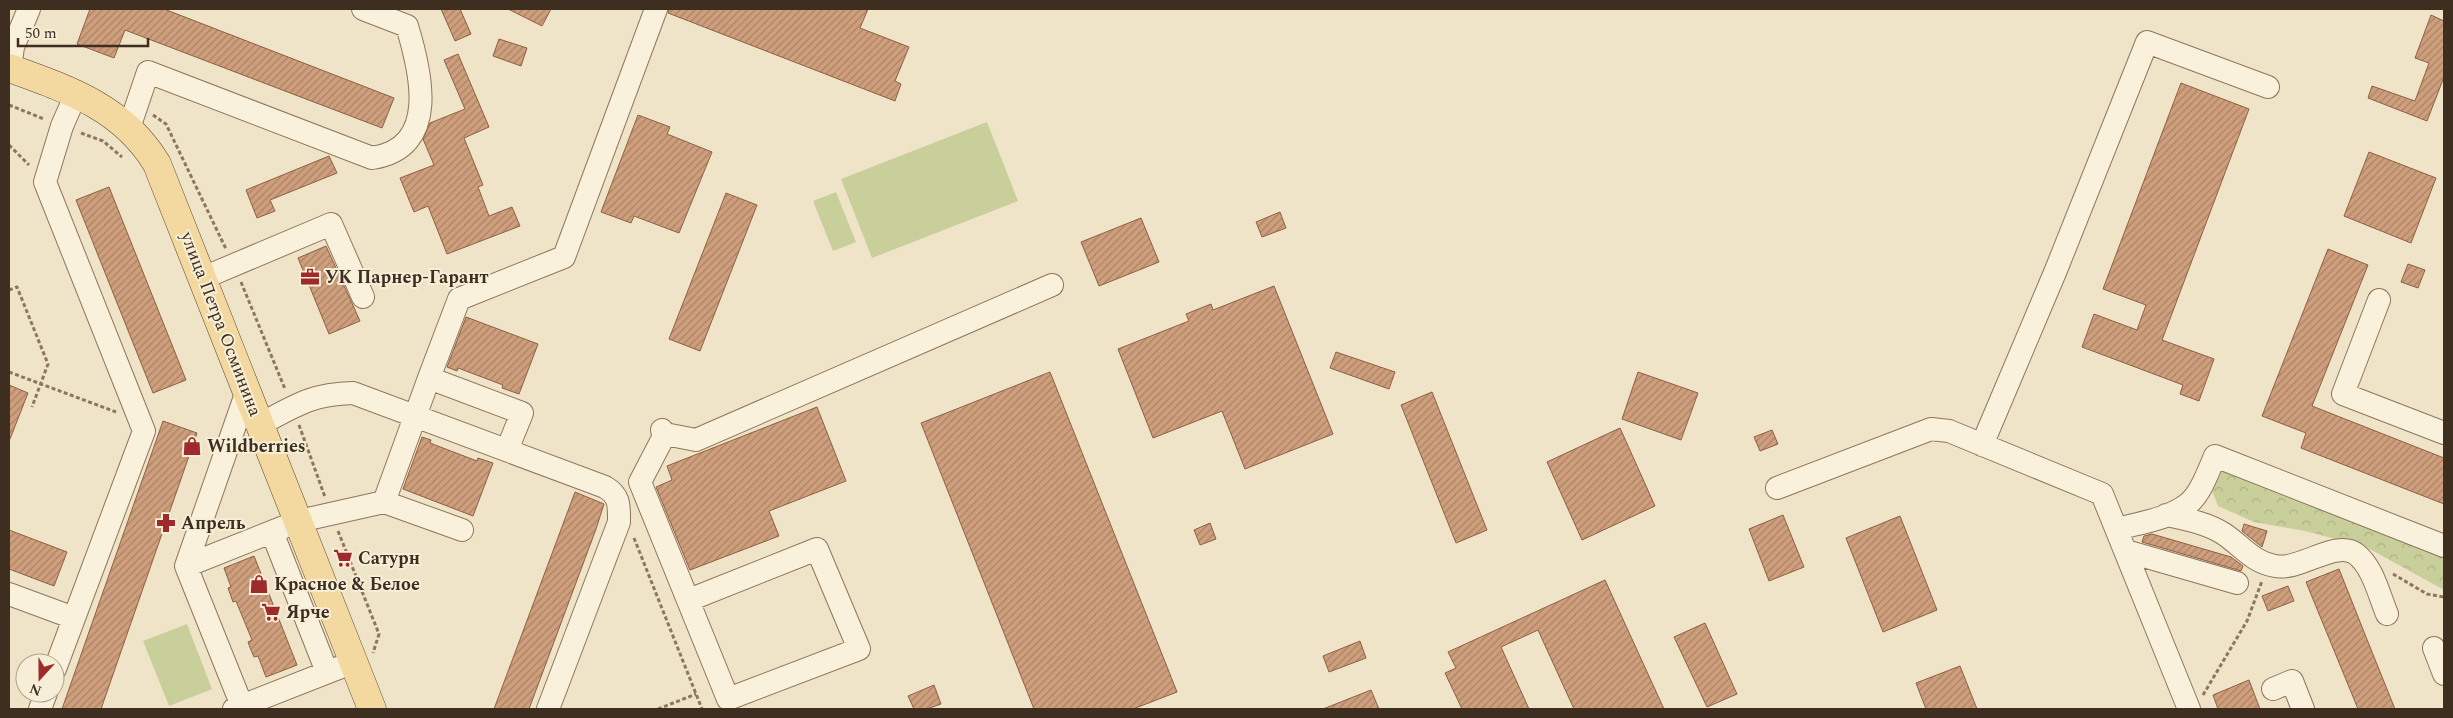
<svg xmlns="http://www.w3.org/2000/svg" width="2453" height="718" font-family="Spectral,serif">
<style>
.green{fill:#c9cf9b}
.forest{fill:url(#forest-crowns)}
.building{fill:url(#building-hatch);stroke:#8d5f41}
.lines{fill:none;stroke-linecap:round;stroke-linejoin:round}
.minor-casing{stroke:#8d765c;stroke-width:24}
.major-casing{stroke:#5b4430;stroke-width:29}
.path{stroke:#8d765c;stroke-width:3;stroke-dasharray:4 2.5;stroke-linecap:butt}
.minor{stroke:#faf1dc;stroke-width:22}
.major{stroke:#f3d9a0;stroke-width:28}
.labels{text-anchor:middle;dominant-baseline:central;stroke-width:4;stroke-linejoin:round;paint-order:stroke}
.poi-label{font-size:18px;font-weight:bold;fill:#3d2e20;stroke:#f7eed8;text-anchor:start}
.street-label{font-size:18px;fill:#3d2e20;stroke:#f7eed8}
</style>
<defs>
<pattern id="forest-crowns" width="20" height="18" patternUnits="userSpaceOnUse" patternTransform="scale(1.25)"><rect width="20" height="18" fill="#c9cf9b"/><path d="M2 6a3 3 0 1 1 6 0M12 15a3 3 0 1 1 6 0" fill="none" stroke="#aeb285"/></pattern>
<pattern id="building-hatch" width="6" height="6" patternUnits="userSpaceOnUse" patternTransform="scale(1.25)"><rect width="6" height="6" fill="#cf9f7d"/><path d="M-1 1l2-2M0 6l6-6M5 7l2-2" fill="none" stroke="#a98266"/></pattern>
</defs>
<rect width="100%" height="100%" fill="#f0e4c8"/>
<path class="green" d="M 987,122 L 1018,201 L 872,258 L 841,179 Z
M 836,192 L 856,242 L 833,251 L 813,201 Z
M 187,624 L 212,689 L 169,706 L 143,641 Z"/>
<path class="forest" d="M 2230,465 L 2444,549 L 2444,590 L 2366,547 L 2305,531 L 2254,522 L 2218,506 L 2212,491 L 2218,473 Z"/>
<path class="building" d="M 90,9 L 164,9 L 394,98 L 382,128 L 125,30 L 114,58 L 77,44 Z
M 441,9 L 460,9 L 471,34 L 455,41 Z
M 508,9 L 551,9 L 542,26 Z
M 669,9 L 868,9 L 860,28 L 909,47 L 895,81 L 901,84 L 895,101 L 668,13 Z
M 2431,15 L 2444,21 L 2444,77 L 2427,121 L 2368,98 L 2372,86 L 2415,101 L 2429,63 L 2415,58 Z
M 499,39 L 527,48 L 521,66 L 493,56 Z
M 458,54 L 489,127 L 464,138 L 483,185 L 478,187 L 489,216 L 512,207 L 520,226 L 447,254 L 428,206 L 414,212 L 400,178 L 434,165 L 423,139 L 430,123 L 465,109 L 444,60 Z
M 2181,83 L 2249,109 L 2162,340 L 2214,359 L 2199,401 L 2180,394 L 2183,385 L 2082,347 L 2094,314 L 2137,330 L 2146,305 L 2103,289 Z
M 638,115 L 670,127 L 667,134 L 712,152 L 679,233 L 634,216 L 631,223 L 601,212 Z
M 2369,152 L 2436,178 L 2411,243 L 2344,216 Z
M 329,156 L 337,173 L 270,200 L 275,211 L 257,218 L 246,190 Z
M 109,187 L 186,380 L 153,393 L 76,200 Z
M 726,193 L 757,205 L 700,351 L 669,339 Z
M 1280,212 L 1286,228 L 1262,237 L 1256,222 Z
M 1141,218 L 1159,262 L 1099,286 L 1081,242 Z
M 326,246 L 360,321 L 329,334 L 298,258 Z
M 2328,249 L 2368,265 L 2312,406 L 2444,458 L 2444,504 L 2301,448 L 2306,433 L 2262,416 Z
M 2408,264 L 2425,270 L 2418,288 L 2401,282 Z
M 1274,286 L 1333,434 L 1245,469 L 1222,411 L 1153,438 L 1118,349 L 1189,321 L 1186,314 L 1211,304 L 1213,310 Z
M 466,317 L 538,344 L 519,394 L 502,388 L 503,385 L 458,368 L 457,371 L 447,367 Z
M 1336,352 L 1395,372 L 1389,389 L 1330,368 Z
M 1050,372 L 1177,692 L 1133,709 L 1034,709 L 921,423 Z
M 1638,372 L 1698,393 L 1681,440 L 1622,419 Z
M 9,385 L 28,393 L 10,439 L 9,438 Z
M 1432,392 L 1487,530 L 1456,543 L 1401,405 Z
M 817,407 L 846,481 L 769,511 L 779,536 L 690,570 L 656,487 L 672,480 L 667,466 Z
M 163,421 L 197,433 L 101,709 L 62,709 Z
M 1620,428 L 1655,506 L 1582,540 L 1547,462 Z
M 1772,430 L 1778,444 L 1760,451 L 1754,437 Z
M 422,437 L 431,440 L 430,443 L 477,461 L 478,458 L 493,463 L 473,516 L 403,489 Z
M 575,492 L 604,504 L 596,529 L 529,709 L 494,709 Z
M 1783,515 L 1804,567 L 1769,581 L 1749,529 Z
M 1900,516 L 1937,610 L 1883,632 L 1846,538 Z
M 1210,523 L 1216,539 L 1200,545 L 1194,530 Z
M 2244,524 L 2267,531 L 2262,547 L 2242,531 Z
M 9,530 L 67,552 L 54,586 L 9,569 Z
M 2152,534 L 2231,557 L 2243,566 L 2241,571 L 2142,542 L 2144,536 Z
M 254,556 L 297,665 L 266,677 L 258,656 L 254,657 L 251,650 L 248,642 L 252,640 L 236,601 L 233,602 L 228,588 L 231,587 L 224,568 Z
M 2339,569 L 2368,642 L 2395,709 L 2358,709 L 2306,582 Z
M 1605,580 L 1664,709 L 1574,709 L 1538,630 L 1501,647 L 1529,709 L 1462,709 L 1445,673 L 1456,668 L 1448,652 Z
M 2288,586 L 2294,601 L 2268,611 L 2262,596 Z
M 1705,623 L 1737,694 L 1707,707 L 1674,637 Z
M 1360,641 L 1366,658 L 1329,672 L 1323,656 Z
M 1960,666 L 1977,709 L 1926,709 L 1916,683 Z
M 2249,680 L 2260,709 L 2218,709 L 2213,695 Z
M 934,685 L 941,704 L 927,709 L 914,709 L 908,696 Z
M 1371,690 L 1379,709 L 1323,709 Z"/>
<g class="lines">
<g class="minor-casing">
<path id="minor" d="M 10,68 L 13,47 L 29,9
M 129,128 L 148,72 L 372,158 C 440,148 421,72 407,26 L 363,9
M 203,278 L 331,224 L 363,297
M 2379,300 L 2343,394 L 2444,433
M 429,378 L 459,299 L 564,257 L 656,9
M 261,424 C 296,405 312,394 353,393 L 605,487 C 620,496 619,505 619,522 L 548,709
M 662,430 L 665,434 L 696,440 L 1052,285
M 665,434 L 640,482 L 728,699 L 859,649 L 817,549 L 689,600
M 1982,445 L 2056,270 L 2147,42 L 2268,87
M 1777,488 L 1931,429 L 1949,431 L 2102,494 L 2189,709
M 2166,515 C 2185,519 2208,523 2224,534 C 2242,546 2252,562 2275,566 C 2300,571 2336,539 2356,554 C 2373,567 2379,595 2387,614
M 2117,529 C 2139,523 2169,519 2188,504 C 2201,493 2208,472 2215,456 L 2444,546
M 462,530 L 384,502 L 429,378 L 522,413 L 507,450
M 272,532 L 327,672
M 2126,551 L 2237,583
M 186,566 L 299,521 L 384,502
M 9,594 L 74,618
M 2434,648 L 2444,674
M 55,669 L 144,431 L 45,182 L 62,126 L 76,94
M 2273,689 L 2292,681 L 2303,709
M 242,706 L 186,566 L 247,391
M 40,709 L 46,693
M 234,709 L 341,667"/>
</g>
<g class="major-casing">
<path id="major" d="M 9,68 C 67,89 123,107 157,164 L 372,709"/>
</g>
<path class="path" d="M 9,105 L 44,119
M 153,115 L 166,124 L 226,249
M 81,133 L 103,141 L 122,157
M 9,145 L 29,165
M 241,282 L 285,389
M 9,290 L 17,287 L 48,364 L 32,407
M 9,372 L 116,412
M 299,425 L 325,497
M 338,531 L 379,634 L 373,653
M 634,538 L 702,709
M 2393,574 L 2427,594 L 2444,597
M 2203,695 L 2247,621 L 2262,581
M 658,709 L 696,694"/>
<use href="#minor" class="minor"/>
<use href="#major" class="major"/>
</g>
<defs>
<g id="office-bare" transform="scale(1.5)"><path d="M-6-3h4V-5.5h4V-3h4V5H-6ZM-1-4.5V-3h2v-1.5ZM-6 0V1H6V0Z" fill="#9e2a2b" stroke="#f7eed8" stroke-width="2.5" paint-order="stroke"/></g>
<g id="shop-bare" transform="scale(1.5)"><path d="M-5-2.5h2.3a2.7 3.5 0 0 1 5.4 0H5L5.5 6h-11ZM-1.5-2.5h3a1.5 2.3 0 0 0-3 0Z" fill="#9e2a2b" stroke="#f7eed8" stroke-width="2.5" paint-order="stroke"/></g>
<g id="pharmacy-bare" transform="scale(1.5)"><path d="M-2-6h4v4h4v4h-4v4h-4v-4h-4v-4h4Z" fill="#9e2a2b" stroke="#f7eed8" stroke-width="2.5" paint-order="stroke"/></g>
<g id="supermarket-bare" transform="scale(1.5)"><path d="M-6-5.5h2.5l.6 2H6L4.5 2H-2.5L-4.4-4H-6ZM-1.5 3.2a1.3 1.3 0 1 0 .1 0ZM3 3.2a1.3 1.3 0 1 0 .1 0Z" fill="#9e2a2b" stroke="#f7eed8" stroke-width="2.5" paint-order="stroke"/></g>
</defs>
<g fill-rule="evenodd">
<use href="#office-bare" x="310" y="277"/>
<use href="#shop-bare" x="192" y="446"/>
<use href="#pharmacy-bare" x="166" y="523"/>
<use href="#supermarket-bare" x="343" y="558"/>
<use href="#shop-bare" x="259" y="584"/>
<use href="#supermarket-bare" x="271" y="612"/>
</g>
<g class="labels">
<g class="poi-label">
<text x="325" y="277">УК Парнер-Гарант</text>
<text x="207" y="446">Wildberries</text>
<text x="181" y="523">Апрель</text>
<text x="358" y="558">Сатурн</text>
<text x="274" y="584">Красное &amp; Белое</text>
<text x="286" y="612">Ярче</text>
</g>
<g class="street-label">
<text transform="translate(221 324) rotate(69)">улица Петра Осминина</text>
</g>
</g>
<rect width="2453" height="718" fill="none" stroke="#3d2e20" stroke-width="20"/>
<g transform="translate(40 678) rotate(201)"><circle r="24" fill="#f7eed8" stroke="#ada18e"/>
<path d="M0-4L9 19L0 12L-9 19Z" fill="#9e2a2b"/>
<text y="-8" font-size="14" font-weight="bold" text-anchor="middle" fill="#3d2e20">N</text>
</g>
<path d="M18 38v8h130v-8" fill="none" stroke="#3d2e20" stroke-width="2.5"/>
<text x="25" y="38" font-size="15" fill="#3d2e20" stroke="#f7eed8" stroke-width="4" paint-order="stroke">50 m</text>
</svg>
